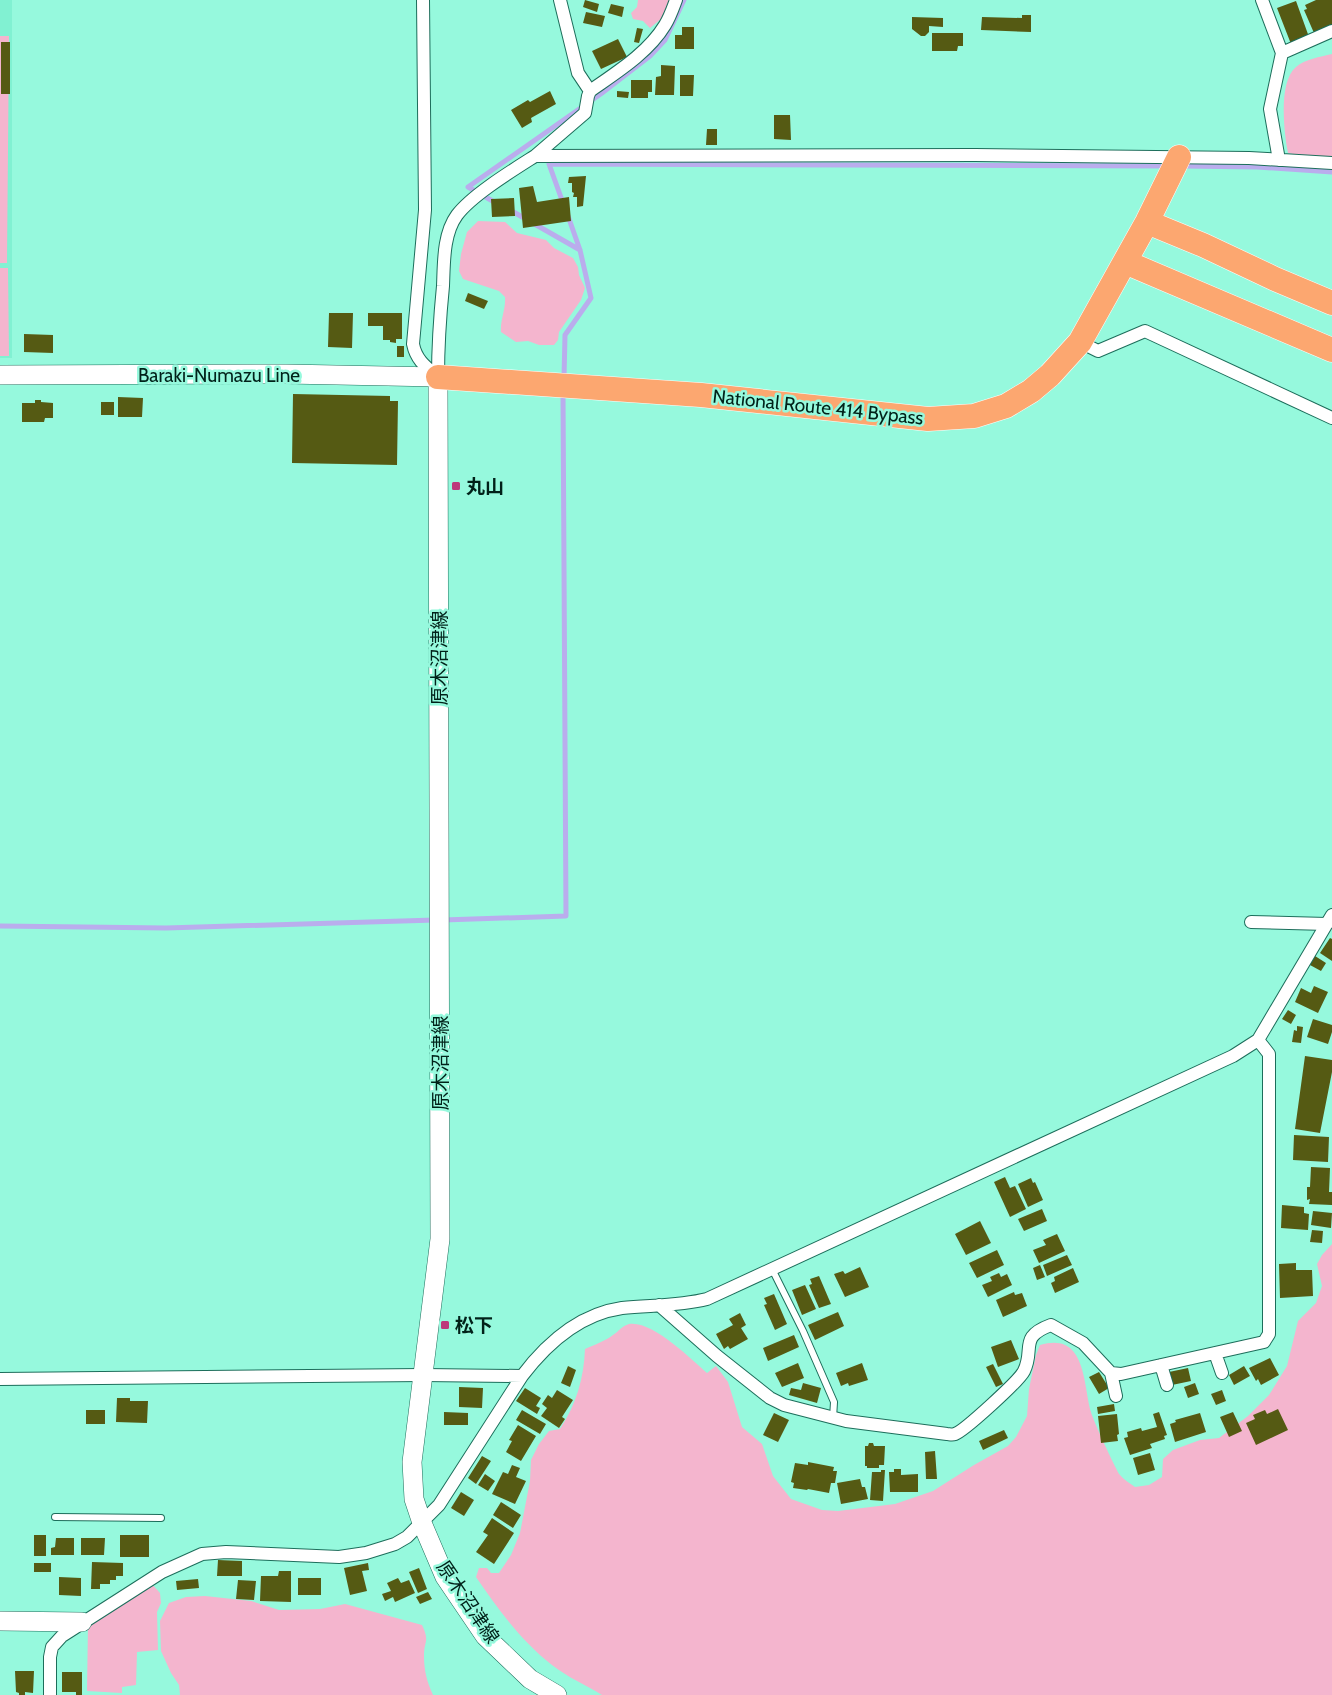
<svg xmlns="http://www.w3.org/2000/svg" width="1332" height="1695" font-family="Cabin,'Noto Sans JP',sans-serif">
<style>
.built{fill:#81f1d2}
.green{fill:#f4b5ce}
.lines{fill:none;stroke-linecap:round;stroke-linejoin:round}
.stream{stroke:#baaded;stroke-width:5}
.building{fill:#555a13}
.lane-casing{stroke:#1d6e5b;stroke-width:8}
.street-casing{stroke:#1d6e5b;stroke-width:14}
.secondary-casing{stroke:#1d6e5b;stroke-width:20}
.highway-casing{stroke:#fff;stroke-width:25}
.lane{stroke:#fff;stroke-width:6}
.street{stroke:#fff;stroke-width:12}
.secondary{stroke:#fff;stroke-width:19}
.highway{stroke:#fca770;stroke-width:24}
.poi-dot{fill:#bd387b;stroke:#96f9dd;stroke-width:2}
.labels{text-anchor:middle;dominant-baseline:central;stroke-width:5;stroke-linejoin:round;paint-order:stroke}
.street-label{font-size:19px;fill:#012119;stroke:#96f9dd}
.poi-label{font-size:19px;font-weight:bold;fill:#012119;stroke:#96f9dd;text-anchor:start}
</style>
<rect width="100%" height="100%" fill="#96f9dd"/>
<path class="built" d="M 0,0 L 12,0 L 12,358 L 0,358 Z"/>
<path class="green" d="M 638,0 L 670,0 L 662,18 L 650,28 L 643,21 L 633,19 L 631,13 L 637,7 Z
M 0,36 L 9,36 L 7,263 L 0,263 Z
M 1332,54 L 1332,159 L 1313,158 L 1288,153 C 1284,132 1278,82 1296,67 C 1305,59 1320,57 1332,54 Z
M 478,221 L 505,222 L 517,233 L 546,240 L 554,248 L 573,258 L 578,267 L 579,275 L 585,288 L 581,300 L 559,332 L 558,340 L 554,345 L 539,345 L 528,341 L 516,342 L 501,332 C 500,320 506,309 505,297 L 499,291 L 463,279 L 459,271 L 461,254 L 467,232 Z
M 0,268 L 8,268 L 9,356 L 0,356 Z
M 1332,1244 L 1332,1695 L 602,1695 C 586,1685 567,1677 552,1665 C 521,1641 498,1609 476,1577 L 479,1568 L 487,1568 L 491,1573 L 499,1573 L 511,1555 L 520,1533 L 530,1481 L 531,1460 L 539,1444 L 549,1431 L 560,1429 C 576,1405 584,1378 585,1349 C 594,1345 605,1341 613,1335 C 619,1331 622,1326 629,1324 C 652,1320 691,1359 707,1373 L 716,1366 L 728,1382 L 742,1427 L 762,1444 L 773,1476 L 791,1499 L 822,1510 L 838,1511 L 895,1504 L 933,1491 L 974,1465 L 1008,1446 L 1016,1437 L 1027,1416 L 1029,1389 L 1036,1355 L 1040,1345 C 1086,1331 1083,1383 1091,1412 C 1092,1418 1117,1472 1120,1475 C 1124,1480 1130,1483 1135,1487 L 1149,1485 L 1162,1477 L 1163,1459 L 1173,1450 L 1200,1440 L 1219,1438 L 1248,1416 L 1269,1395 L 1287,1366 L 1298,1321 L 1316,1303 L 1322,1286 L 1317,1264 L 1322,1255 Z
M 151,1583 L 160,1593 L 161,1603 L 157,1612 L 158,1650 L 137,1652 L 136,1685 L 122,1687 L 122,1693 L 87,1691 L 88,1624 Z
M 205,1596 L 251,1601 L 279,1610 L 320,1609 L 345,1604 L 422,1625 C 430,1642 424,1640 424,1656 C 424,1671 427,1682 433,1695 L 180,1695 L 179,1685 L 171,1673 L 161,1651 L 160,1621 L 169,1603 L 186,1597 Z"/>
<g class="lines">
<path class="stream" d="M 1183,166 L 1257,167 L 1332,172
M 496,203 L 468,187 L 602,93 L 650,56 L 665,40 L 684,0
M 563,203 L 549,164 L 1167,166
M 510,210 L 580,250
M 564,378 L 565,335 L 591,298 L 580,250 L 568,216
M 443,920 L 566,916 L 563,392
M 0,926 L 166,928 L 435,920"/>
</g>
<path class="building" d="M 585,0 L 599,4 L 597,12 L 583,7 Z
M 1316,0 L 1332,0 L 1332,25 L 1314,33 L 1304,10 L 1307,9 L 1305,5 Z
M 1296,1 L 1309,37 L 1291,44 L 1277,8 Z
M 611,4 L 624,7 L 622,17 L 608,13 Z
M 586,12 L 605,16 L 602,27 L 583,23 Z
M 1022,15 L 1031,15 L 1031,32 L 981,30 L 982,17 L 1022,18 Z
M 912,17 L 943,18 L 943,27 L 929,26 L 929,32 L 925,36 L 921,36 L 912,29 Z
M 682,27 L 694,27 L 694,49 L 675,49 L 675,35 L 682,35 Z
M 637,28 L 643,29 L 639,43 L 634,42 Z
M 932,33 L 963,33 L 963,46 L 958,46 L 957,51 L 932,51 Z
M 618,39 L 627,57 L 601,69 L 592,51 Z
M 1,42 L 10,42 L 10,94 L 1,94 Z
M 661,65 L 675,66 L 674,95 L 655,95 L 656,77 L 661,76 Z
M 680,75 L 694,75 L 693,96 L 680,96 Z
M 631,80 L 652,80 L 652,92 L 648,92 L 648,98 L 631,98 Z
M 550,91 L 556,104 L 531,118 L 532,122 L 522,128 L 511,110 L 528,100 L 530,102 Z
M 617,91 L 629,92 L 628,98 L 617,97 Z
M 774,115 L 790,115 L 791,140 L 774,139 Z
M 707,129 L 717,129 L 717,145 L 706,145 Z
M 586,176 L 583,206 L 577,207 L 577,197 L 573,197 L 574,193 L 572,192 L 572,183 L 568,183 L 569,177 Z
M 533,186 L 537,202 L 569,197 L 571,221 L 523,228 L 519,188 Z
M 514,198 L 515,216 L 492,217 L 491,199 Z
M 468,293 L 488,301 L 484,309 L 465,301 Z
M 329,313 L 353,313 L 352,348 L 328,347 Z
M 368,313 L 402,313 L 402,339 L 396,339 L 396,343 L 390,342 L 390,340 L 383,340 L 383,326 L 368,326 Z
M 24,334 L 53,335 L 53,353 L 24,352 Z
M 397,346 L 404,346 L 404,357 L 397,357 Z
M 293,394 L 390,396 L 390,401 L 398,401 L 397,465 L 292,463 Z
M 118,397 L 143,398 L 142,417 L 118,417 Z
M 35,400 L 41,400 L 41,402 L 53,403 L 53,418 L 45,418 L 44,422 L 22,422 L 22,403 L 35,403 Z
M 101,402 L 114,402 L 114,415 L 101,415 Z
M 1330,938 L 1332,939 L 1332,961 L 1320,953 Z
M 1315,956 L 1326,963 L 1321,971 L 1310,965 Z
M 1314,986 L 1328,992 L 1318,1013 L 1295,1002 L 1301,988 L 1311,993 Z
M 1288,1010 L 1296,1015 L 1291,1024 L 1282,1019 Z
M 1313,1019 L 1332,1025 L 1332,1032 L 1328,1044 L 1307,1037 Z
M 1297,1026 L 1303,1027 L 1301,1043 L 1292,1042 L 1294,1030 L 1297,1031 Z
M 1305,1056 L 1332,1060 L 1332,1072 L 1320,1133 L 1295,1129 Z
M 1294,1135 L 1329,1137 L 1328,1162 L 1293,1160 Z
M 1311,1167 L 1330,1168 L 1329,1192 L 1332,1192 L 1332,1205 L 1309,1204 L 1310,1199 L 1307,1200 L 1307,1187 L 1310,1187 Z
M 1005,1177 L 1010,1188 L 1015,1186 L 1026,1209 L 1010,1217 L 994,1182 Z
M 1031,1178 L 1033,1183 L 1035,1182 L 1043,1200 L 1028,1207 L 1018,1184 Z
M 1282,1205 L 1304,1207 L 1304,1213 L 1309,1214 L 1308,1230 L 1281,1228 Z
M 1042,1209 L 1047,1221 L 1024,1231 L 1018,1219 Z
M 1313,1211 L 1332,1213 L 1331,1228 L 1311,1225 Z
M 980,1221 L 991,1243 L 966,1255 L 955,1234 Z
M 1312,1230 L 1323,1231 L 1322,1243 L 1310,1242 Z
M 1057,1234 L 1065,1251 L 1039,1263 L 1033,1250 L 1046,1245 L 1043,1240 Z
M 997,1250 L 1004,1265 L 977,1278 L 969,1263 Z
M 1067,1255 L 1072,1265 L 1047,1276 L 1043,1265 Z
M 1296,1263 L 1296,1270 L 1312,1270 L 1313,1296 L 1280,1298 L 1279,1264 Z
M 1040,1265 L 1045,1277 L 1037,1280 L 1033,1268 Z
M 860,1267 L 869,1287 L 845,1297 L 834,1274 L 843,1271 L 845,1274 Z
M 1073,1268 L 1079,1282 L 1055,1293 L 1051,1283 L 1055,1281 L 1054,1277 Z
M 999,1273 L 1001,1277 L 1007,1274 L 1012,1285 L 988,1297 L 982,1285 L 992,1281 L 990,1277 Z
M 819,1276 L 831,1304 L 819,1308 L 809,1285 L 812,1284 L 810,1279 Z
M 805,1285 L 816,1309 L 802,1315 L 792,1290 Z
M 1014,1292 L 1015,1295 L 1022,1293 L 1027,1306 L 1003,1317 L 996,1300 Z
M 774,1294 L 787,1324 L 775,1330 L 764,1305 L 767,1304 L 764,1298 Z
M 838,1312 L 844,1326 L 815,1340 L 808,1325 Z
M 740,1313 L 746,1325 L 741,1328 L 748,1339 L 730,1349 L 728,1346 L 724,1349 L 716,1334 L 733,1325 L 729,1319 Z
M 794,1335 L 799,1347 L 768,1361 L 763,1348 Z
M 1011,1340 L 1019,1359 L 998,1367 L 991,1347 Z
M 1270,1358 L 1279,1375 L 1261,1385 L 1258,1379 L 1256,1381 L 1249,1368 Z
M 798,1363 L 804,1378 L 782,1387 L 775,1373 Z
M 862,1363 L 868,1380 L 849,1386 L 848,1383 L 841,1386 L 836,1373 Z
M 993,1364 L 1003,1384 L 996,1387 L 986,1367 Z
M 568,1366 L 576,1370 L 570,1387 L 561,1383 Z
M 1244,1366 L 1250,1376 L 1234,1385 L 1229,1375 Z
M 1188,1368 L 1191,1381 L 1172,1385 L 1169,1372 Z
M 1099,1372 L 1109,1388 L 1099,1394 L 1089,1377 Z
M 803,1383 L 821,1388 L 817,1403 L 789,1395 L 791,1388 L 801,1390 Z
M 1195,1383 L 1199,1394 L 1188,1398 L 1184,1387 Z
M 459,1387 L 483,1388 L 482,1408 L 459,1407 Z
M 525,1388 L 541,1398 L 536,1406 L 540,1408 L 537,1414 L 516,1401 Z
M 557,1390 L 573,1400 L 562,1417 L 565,1419 L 559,1428 L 541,1416 L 547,1408 L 542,1404 L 548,1395 L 552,1398 Z
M 1222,1390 L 1226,1401 L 1216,1405 L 1211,1394 Z
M 117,1398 L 130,1398 L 130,1401 L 148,1401 L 147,1423 L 116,1422 Z
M 1114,1404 L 1115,1411 L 1098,1414 L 1097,1407 Z
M 1278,1409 L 1288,1430 L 1256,1445 L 1246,1423 L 1255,1419 L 1253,1415 L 1265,1410 L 1267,1414 Z
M 86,1410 L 105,1410 L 105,1424 L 86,1424 Z
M 522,1410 L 546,1424 L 540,1434 L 516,1420 Z
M 444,1412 L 468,1413 L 468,1425 L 444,1425 Z
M 1159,1412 L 1167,1435 L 1164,1436 L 1165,1439 L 1150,1444 L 1152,1448 L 1130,1455 L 1124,1438 L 1128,1437 L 1127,1432 L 1141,1428 L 1142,1431 L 1157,1427 L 1153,1414 Z
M 1233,1412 L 1242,1431 L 1229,1437 L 1220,1417 Z
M 774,1413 L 789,1420 L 778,1442 L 763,1435 Z
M 1200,1413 L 1206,1432 L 1175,1442 L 1170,1424 L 1176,1422 L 1175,1420 Z
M 1117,1414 L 1119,1434 L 1117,1435 L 1118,1441 L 1101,1443 L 1098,1416 Z
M 518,1425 L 536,1436 L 521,1461 L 506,1452 L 512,1441 L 509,1440 Z
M 1004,1430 L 1008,1438 L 983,1450 L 979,1441 Z
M 869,1443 L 873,1443 L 874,1446 L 885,1446 L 884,1465 L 879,1465 L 879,1468 L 867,1468 L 867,1466 L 865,1466 L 865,1446 L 868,1446 Z
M 935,1451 L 937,1479 L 926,1479 L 925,1452 Z
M 1150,1453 L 1155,1470 L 1138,1475 L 1133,1458 Z
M 482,1456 L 491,1461 L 476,1484 L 468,1478 Z
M 808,1462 L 834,1467 L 833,1471 L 837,1471 L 835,1483 L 831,1483 L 829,1493 L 808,1489 L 807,1490 L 793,1488 L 794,1483 L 791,1482 L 795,1463 L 808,1465 Z
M 512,1465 L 520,1468 L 516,1477 L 526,1481 L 515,1504 L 492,1494 L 503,1472 L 508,1474 Z
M 894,1469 L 901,1469 L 901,1475 L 918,1474 L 918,1492 L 890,1492 L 889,1472 L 894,1472 Z
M 881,1470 L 885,1470 L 883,1501 L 870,1500 L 872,1472 L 881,1472 Z
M 485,1474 L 495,1481 L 488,1491 L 478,1485 Z
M 860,1479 L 862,1487 L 865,1487 L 868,1499 L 841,1504 L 837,1483 Z
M 461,1492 L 474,1500 L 464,1516 L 451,1508 Z
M 501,1502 L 521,1515 L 513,1528 L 493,1515 Z
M 492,1518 L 514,1533 L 494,1564 L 476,1552 L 488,1535 L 483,1532 Z
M 34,1535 L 46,1535 L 46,1556 L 34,1556 Z
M 120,1535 L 149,1535 L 149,1557 L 120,1557 Z
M 56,1538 L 74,1538 L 74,1555 L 51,1555 L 51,1548 L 55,1547 Z
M 81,1538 L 105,1538 L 104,1555 L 81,1555 Z
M 218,1560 L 242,1561 L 242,1576 L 217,1576 Z
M 92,1562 L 123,1563 L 123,1576 L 116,1576 L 116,1580 L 110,1580 L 110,1584 L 100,1584 L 100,1589 L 91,1589 Z
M 34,1563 L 51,1563 L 51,1572 L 34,1572 Z
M 368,1563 L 369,1570 L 362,1571 L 367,1591 L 350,1595 L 344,1568 Z
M 419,1568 L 427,1589 L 418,1593 L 409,1572 Z
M 279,1571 L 291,1571 L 291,1602 L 260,1601 L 261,1576 L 278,1576 Z
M 59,1577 L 81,1578 L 81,1596 L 59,1595 Z
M 298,1578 L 321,1578 L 321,1595 L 298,1595 Z
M 398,1578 L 401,1583 L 409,1580 L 415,1593 L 395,1602 L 393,1597 L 385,1601 L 382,1594 L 391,1591 L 387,1583 Z
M 198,1579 L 199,1588 L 177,1590 L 176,1581 Z
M 238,1580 L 256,1581 L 254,1600 L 236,1599 Z
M 428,1592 L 432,1599 L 420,1604 L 416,1597 Z
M 15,1671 L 34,1671 L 33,1693 L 25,1692 L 25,1695 L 19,1695 L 19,1693 L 16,1692 Z
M 62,1672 L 82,1672 L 82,1695 L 76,1695 L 76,1692 L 62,1692 Z"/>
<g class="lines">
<g class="lane-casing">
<path id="lane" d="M 772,1269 L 803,1331 L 834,1402 L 833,1418
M 55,1517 L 161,1518"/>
</g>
<g class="street-casing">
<path id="street" d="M 423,0 L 425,210 L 413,344 C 416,360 426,367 438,377
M 1262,0 L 1282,53
M 590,91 C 617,72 648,53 665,25 C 670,17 673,8 676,0
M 535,156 L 585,113 L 588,96 L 590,91 L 578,73 L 560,0
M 1279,160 L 1270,109 L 1282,53 L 1332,31
M 1080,342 L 1098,351 L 1145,331 L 1332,418
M 438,377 C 438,346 440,316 443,286 C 444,263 443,234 457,215 C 472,195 513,170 535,156 L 975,155 L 1249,158 L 1332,163
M 1251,922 L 1327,924
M 659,1305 L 717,1356 L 770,1398 L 784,1405 L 846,1421 L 947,1434 C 949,1434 952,1435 955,1434 C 964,1431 1019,1381 1024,1371 C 1035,1349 1018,1337 1051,1325 L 1083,1343 L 1111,1373 L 1121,1374 L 1264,1342 L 1269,1334 L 1269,1054 L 1258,1040
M 1215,1353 L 1222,1373
M 1161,1365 L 1167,1385
M 1111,1373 L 1116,1396
M 0,1379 L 423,1375 L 522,1376
M 50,1695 L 50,1657 L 52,1647 L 62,1636 L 162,1572 L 202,1554 L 226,1552 L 339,1557 L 366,1553 L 395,1544 L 407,1537 L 439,1505 L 522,1376 C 547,1343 580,1314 622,1308 C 651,1305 679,1306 707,1299 L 1233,1056 L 1258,1040 L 1332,915"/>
</g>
<g class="secondary-casing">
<path id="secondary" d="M 0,375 L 286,374 L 438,377 L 440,1239 L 412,1462 L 414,1499 L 422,1523 L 445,1577 L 485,1636 L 530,1679 L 557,1695
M 0,1621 L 82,1622"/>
</g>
<g class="highway-casing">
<path id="highway" d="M 1147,222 L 1203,245 L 1275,279 L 1332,303
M 1125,262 L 1332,350
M 438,377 L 701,395 L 928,419 L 974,416 L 1006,406 L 1031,391 L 1050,375 L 1080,342 L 1147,222 L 1179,157"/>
</g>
<use href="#lane" class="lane"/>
<use href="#street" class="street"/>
<use href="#secondary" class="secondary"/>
<use href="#highway" class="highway"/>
</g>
<g class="poi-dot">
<rect x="451" y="481" width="10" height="10" rx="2.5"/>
<rect x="440" y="1320" width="10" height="10" rx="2.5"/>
</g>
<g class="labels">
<g class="street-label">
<text x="219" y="375">Baraki-Numazu Line</text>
<text transform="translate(818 407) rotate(6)">National Route 414 Bypass</text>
<text transform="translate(439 658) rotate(-90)">原木沼津線</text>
<text transform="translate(440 1063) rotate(-90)">原木沼津線</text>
<text transform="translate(468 1602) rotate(56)">原木沼津線</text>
</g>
<g class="poi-label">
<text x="466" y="486">丸山</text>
<text x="455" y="1325">松下</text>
</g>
</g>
</svg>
